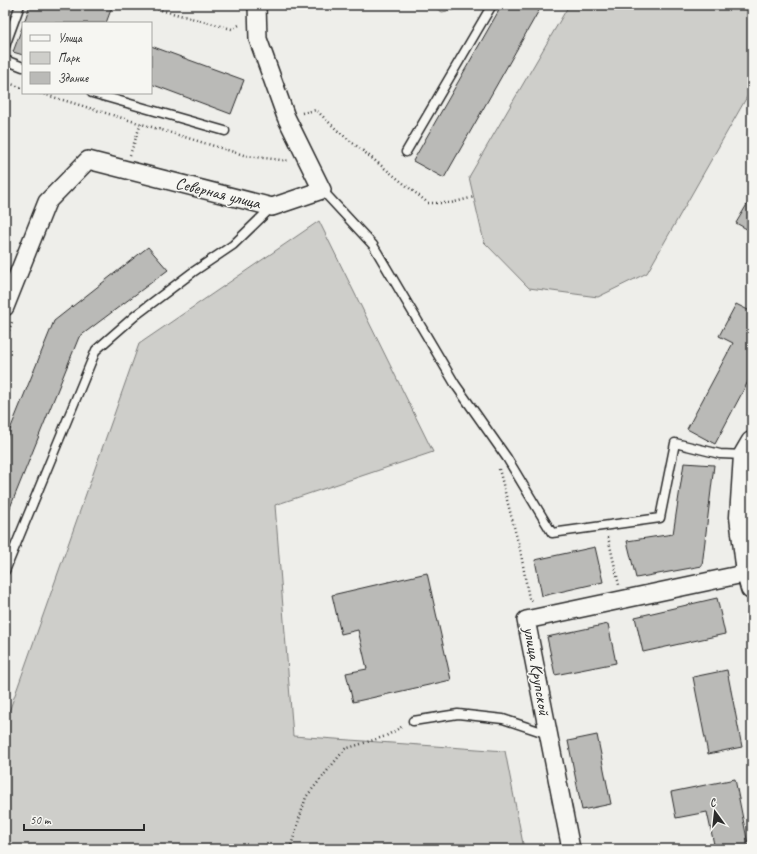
<svg xmlns="http://www.w3.org/2000/svg" width="757" height="854" font-family="Caveat,sans-serif">
<style>
.green{fill:#cececa;stroke:#7c7c7a}
.building{fill:#babab7;stroke:#2b2b2b}
.lines{fill:none;stroke-linecap:round;stroke-linejoin:round}
.lane-casing{stroke:#2b2b2b;stroke-width:11}
.street-casing{stroke:#2b2b2b;stroke-width:20}
.secondary-casing{stroke:#2b2b2b;stroke-width:25}
.path{stroke:#2b2b2b;stroke-width:2.5;stroke-dasharray:1 3;stroke-linecap:butt}
.lane{stroke:#f6f6f2;stroke-width:8}
.street{stroke:#f6f6f2;stroke-width:17}
.secondary{stroke:#f6f6f2;stroke-width:22}
.labels{text-anchor:middle;dominant-baseline:central;stroke-width:3;stroke-linejoin:round;paint-order:stroke}
.street-label{font-size:17px;fill:#2b2b2b;stroke:#f6f6f2}
</style>
<rect width="100%" height="100%" fill="#eeeeea"/>
<filter id="ink" filterUnits="userSpaceOnUse"><feTurbulence type="fractalNoise" baseFrequency=".025" numOctaves="2"/><feDisplacementMap in="SourceGraphic" scale="8" xChannelSelector="R" yChannelSelector="G"/><feConvolveMatrix kernelMatrix="1 2 1 2 8 2 1 2 1" color-interpolation-filters="sRGB"/></filter>
<g filter="url(#ink)">
<path class="green" d="M 431,5 L 466,5 L 464,8 L 442,12 Z
M 569,5 L 752,5 L 752,88 L 647,273 L 598,297 L 529,288 L 484,242 L 469,177 Z
M 319,221 L 433,452 L 275,505 L 293,736 L 505,751 L 524,849 L 5,849 L 5,723 L 139,344 Z"/>
<path class="building" d="M 30,5 L 107,5 L 112,7 L 106,23 L 24,23 Z
M 502,5 L 542,5 L 444,178 L 413,161 Z
M 23,25 L 23,55 L 13,52 Z
M 151,46 L 244,80 L 231,114 L 151,84 Z
M 752,196 L 752,232 L 736,223 Z
M 148,247 L 168,270 L 79,337 L 5,520 L 5,442 L 54,321 Z
M 736,304 L 752,312 L 752,374 L 715,444 L 687,429 L 733,343 L 719,336 Z
M 684,463 L 714,465 L 702,566 L 636,578 L 627,541 L 673,534 Z
M 595,547 L 603,582 L 542,596 L 535,560 Z
M 427,573 L 451,680 L 353,702 L 346,673 L 367,669 L 358,630 L 341,634 L 332,595 Z
M 717,598 L 725,634 L 643,652 L 635,617 Z
M 608,624 L 616,663 L 555,675 L 547,637 Z
M 727,670 L 742,747 L 708,754 L 693,677 Z
M 597,735 L 611,804 L 582,810 L 568,741 Z
M 735,779 L 749,849 L 715,849 L 707,812 L 676,818 L 671,792 Z"/>
<g class="lines">
<g class="lane-casing">
<path id="lane" d="M 5,46 L 20,5
M 5,60 L 23,67
M 92,93 L 225,131
M 406,152 L 492,5
M 322,190 L 373,245 L 455,384 L 507,458 L 552,533 L 660,518 L 675,443 L 720,454 L 744,455
M 5,571 L 96,350 L 136,315 L 193,272 L 233,245 L 272,207
M 413,721 L 458,714 L 503,719 L 548,734"/>
</g>
<g class="street-casing">
<path id="street" d="M 5,307 L 47,202 L 88,160 L 272,207 L 322,190 L 286,117 L 258,39 L 257,5
M 571,849 L 526,620 L 748,573"/>
</g>
<g class="secondary-casing">
<path id="secondary" d="M 752,443 L 745,455 L 741,517 L 748,573 L 752,588"/>
</g>
<path class="path" d="M 142,5 L 232,29 L 241,24
M 5,82 L 23,88
M 40,93 L 247,156 L 290,161
M 302,113 L 316,110 L 338,131 L 428,203 L 451,203 L 474,197
M 130,155 L 141,123
M 5,342 L 12,322
M 499,469 L 521,554 L 529,599 L 534,601
M 608,537 L 619,585
M 290,849 L 306,797 L 345,749 L 386,736 L 403,726"/>
<use href="#lane" class="lane"/>
<use href="#street" class="street"/>
<use href="#secondary" class="secondary"/>
</g>
</g>
<g class="labels">
<g class="street-label">
<text transform="translate(218 193) rotate(14)">Северная улица</text>
<text transform="translate(537 671) rotate(80)">улица Крупской</text>
</g>
</g>
<rect width="757" height="854" fill="none" stroke="#f6f6f2" stroke-width="20"/>
<rect x="10" y="10" width="737" height="834" fill="none" stroke="#2b2b2b" stroke-width="1.5" filter="url(#ink)"/>
<rect x="22" y="22" width="130" height="72" fill="#f6f6f2" stroke="#a5a5a2"/>
<rect x="30" y="35" width="20" height="6" fill="#f6f6f2" stroke="#a5a5a2"/>
<text x="58" y="42" font-size="12" fill="#2b2b2b">Улица</text>
<rect x="30" y="52" width="20" height="12" fill="#cececa" stroke="#a5a5a2"/>
<text x="58" y="62" font-size="12" fill="#2b2b2b">Парк</text>
<rect x="30" y="72" width="20" height="12" fill="#babab7" stroke="#a5a5a2"/>
<text x="58" y="82" font-size="12" fill="#2b2b2b">Здание</text>
<g transform="translate(715 812) rotate(345)" stroke="#f6f6f2" stroke-width="3" paint-order="stroke">
<path d="M0-3L7 15L0 10L-7 15Z" fill="#2b2b2b"/>
<text y="-6" font-size="11" font-weight="bold" text-anchor="middle" fill="#2b2b2b">С</text>
</g>
<path d="M24 824v6h120v-6" fill="none" stroke="#2b2b2b" stroke-width="2"/>
<text x="30" y="824" font-size="12" fill="#2b2b2b" stroke="#f6f6f2" stroke-width="3" paint-order="stroke">50 m</text>
</svg>
